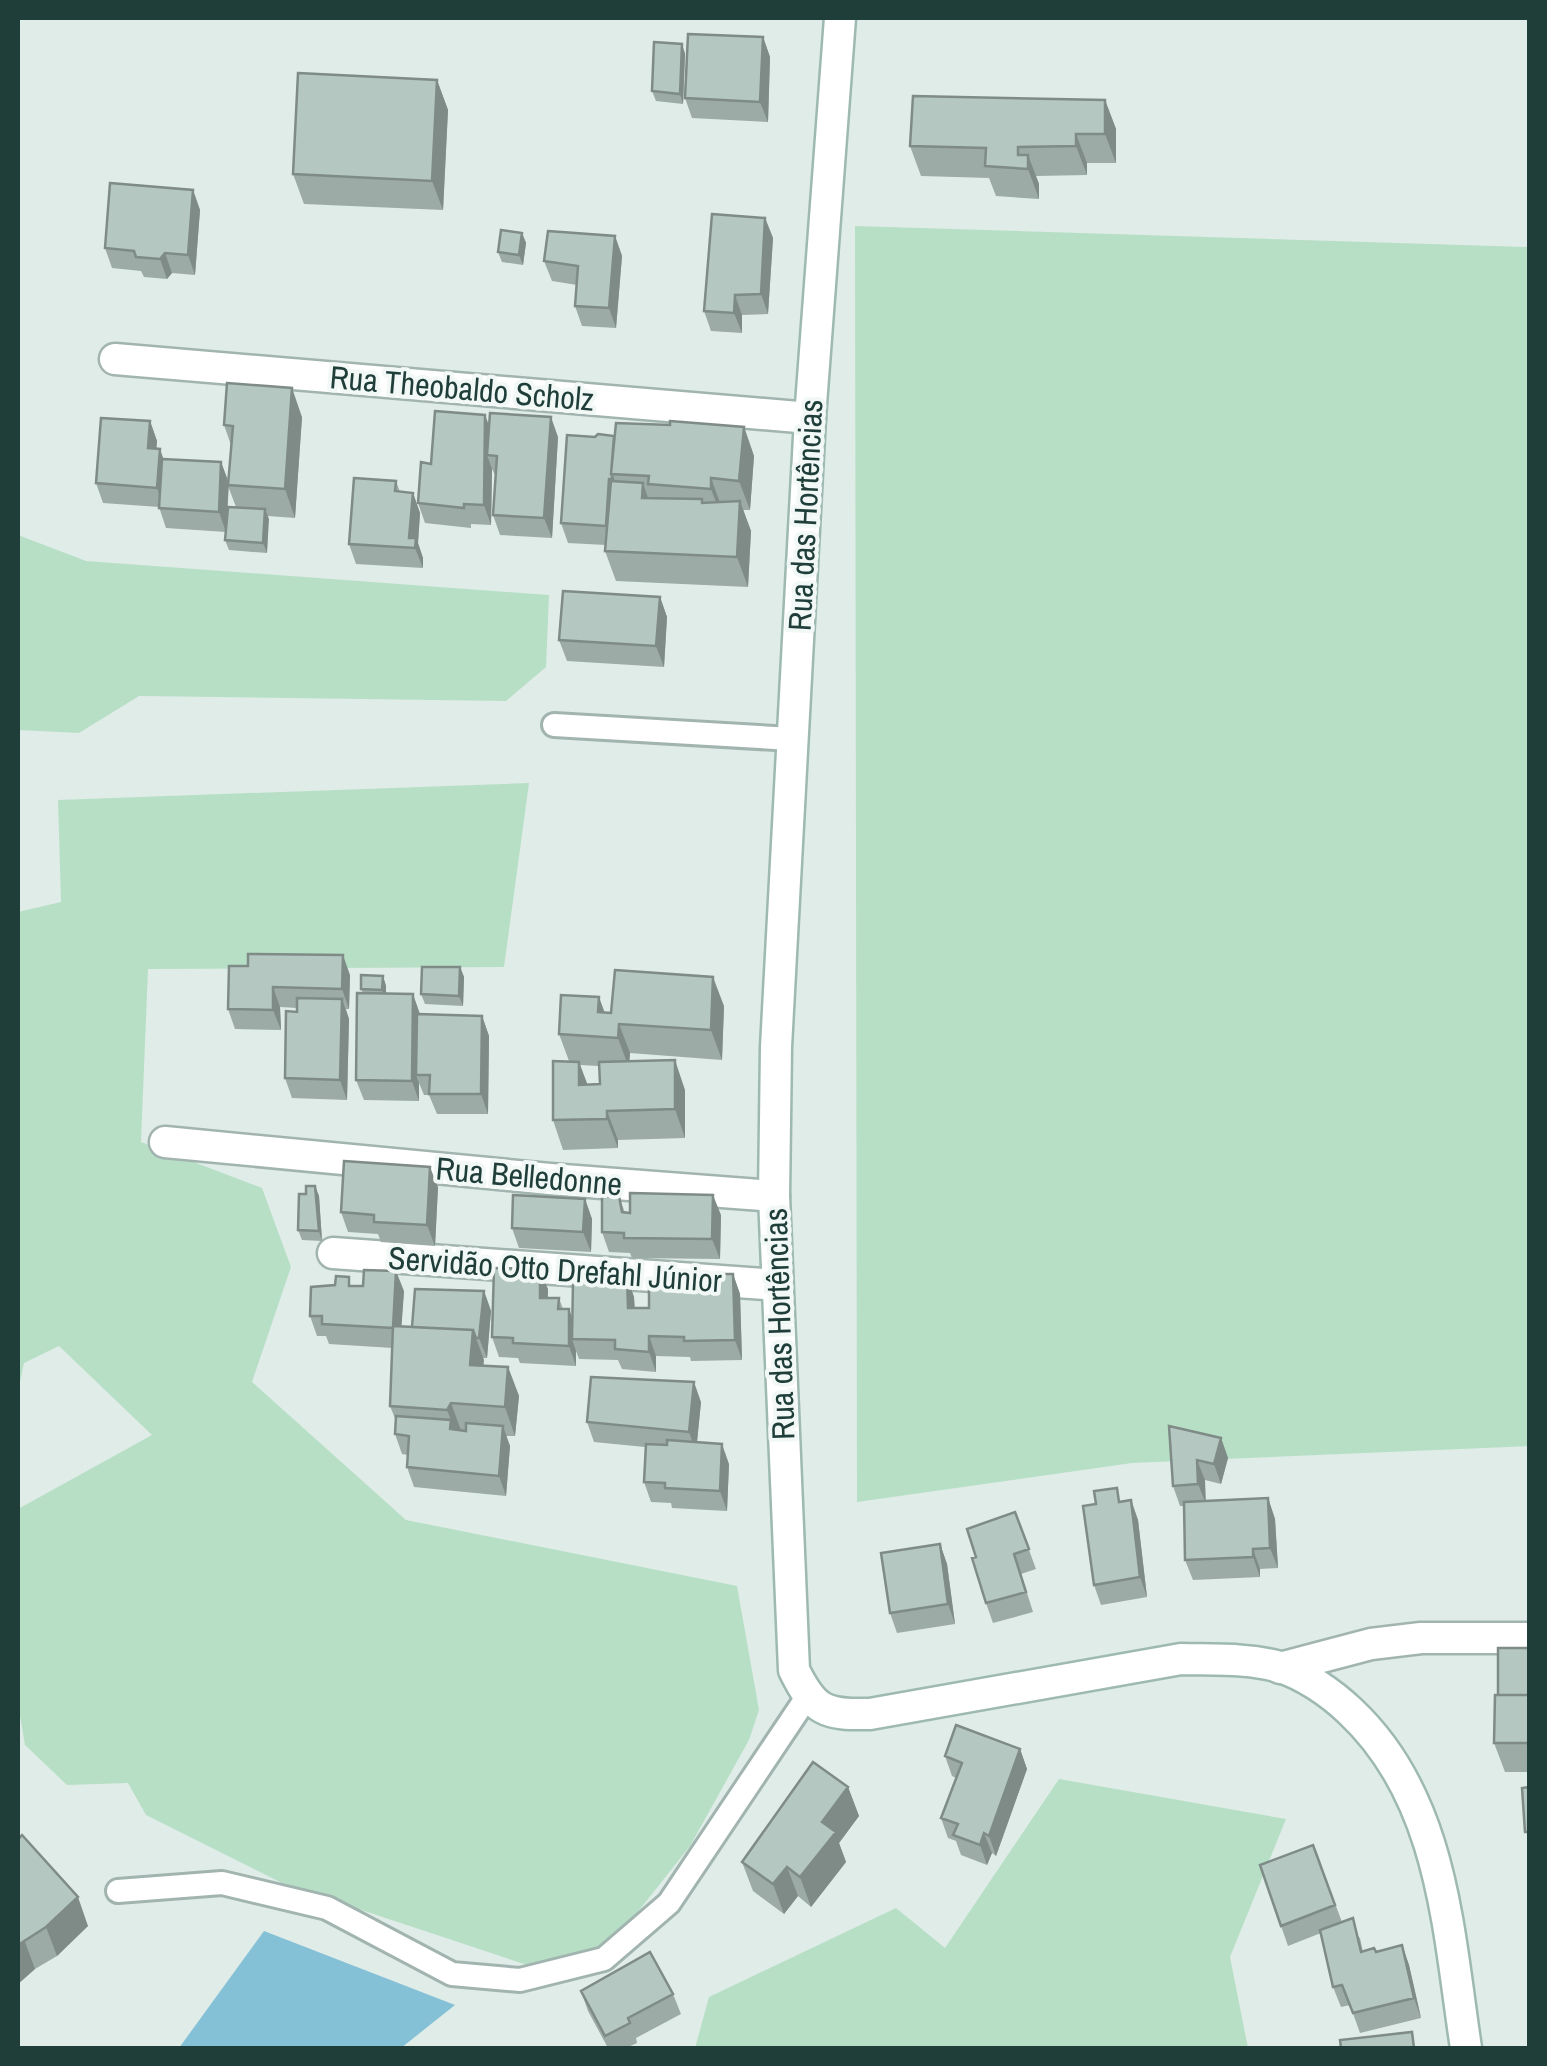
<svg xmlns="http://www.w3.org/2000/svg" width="1547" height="2066" font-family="'Archivo Narrow',sans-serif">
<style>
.green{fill:#b7dfc6}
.water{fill:#84c0d6}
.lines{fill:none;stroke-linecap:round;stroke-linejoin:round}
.lane-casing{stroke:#a2b4b0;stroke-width:28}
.street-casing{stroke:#a2b4b0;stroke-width:35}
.secondary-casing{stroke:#9eb9b2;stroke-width:35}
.lane{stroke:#fff;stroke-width:22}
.street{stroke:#fff;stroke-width:30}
.secondary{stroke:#fff;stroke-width:30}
.wall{fill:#9caba6;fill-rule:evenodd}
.shaded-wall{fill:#7f8b87}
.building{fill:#b5c7c1;stroke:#7f8b87;stroke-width:2.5}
.labels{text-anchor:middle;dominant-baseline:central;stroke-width:8;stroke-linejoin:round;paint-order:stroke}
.street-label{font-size:32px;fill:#1f3e39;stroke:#f1f8f5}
</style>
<rect width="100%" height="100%" fill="#e0ece8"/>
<path class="green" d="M 855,226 L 1529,247 L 1529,1446 L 1132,1463 L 857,1502 Z
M 18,535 L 86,561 L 549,595 L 546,667 L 506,701 L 139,696 L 79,733 L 18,730 Z
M 529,783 L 504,967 L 148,969 L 141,1142 L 262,1188 L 291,1267 L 252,1382 L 406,1520 L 737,1586 L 759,1710 L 749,1740 L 690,1846 L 610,1947 L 539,1969 L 286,1885 L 146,1815 L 128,1783 L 67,1785 L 25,1745 L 18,1704 L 18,1509 L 152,1435 L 59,1346 L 24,1363 L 18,1391 L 18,912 L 61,902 L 58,800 Z
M 1059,1779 L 1286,1819 L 1230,1957 L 1248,2048 L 695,2048 L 709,1997 L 896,1908 L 945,1948 Z"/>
<path class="water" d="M 264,1931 L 455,2005 L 401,2048 L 179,2048 Z"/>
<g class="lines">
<g class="lane-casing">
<path id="lane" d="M 554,725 L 792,739
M 118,1891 L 222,1883 L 327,1908 L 452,1974 L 520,1980 L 604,1959 L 669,1903 L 807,1697"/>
</g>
<g class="street-casing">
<path id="street" d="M 115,359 L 810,418
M 165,1142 L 550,1179 L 774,1196
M 333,1253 L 777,1285
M 1280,1668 L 1371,1644 L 1421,1638 L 1530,1638"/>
</g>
<g class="secondary-casing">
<path id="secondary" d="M 840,18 L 810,418 L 776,1047 L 774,1196 L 794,1670 C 814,1711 825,1715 870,1714 L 1181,1659 C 1213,1660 1248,1658 1280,1667 C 1305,1675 1331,1693 1350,1711 C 1443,1798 1448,1930 1466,2048"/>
</g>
<use href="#lane" class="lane"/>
<use href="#street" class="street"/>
<use href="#secondary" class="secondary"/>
</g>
<path class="wall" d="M 763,37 L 770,57 L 768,122 L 692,118 L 685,98 Z
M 682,44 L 685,54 L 683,104 L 656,101 L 652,91 Z
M 437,80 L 448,110 L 443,210 L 304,204 L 293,174 Z
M 1105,100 L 1116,129 L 1116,163 L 1087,163 L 1087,175 L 1036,176 L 1039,184 L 1039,199 L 996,196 L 989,178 L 921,176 L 910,146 Z
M 193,190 L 200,210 L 195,275 L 172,273 L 167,279 L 144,277 L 141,271 L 112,268 L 105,248 Z
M 765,218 L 773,238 L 768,314 L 742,315 L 742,333 L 711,331 L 704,311 Z
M 522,233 L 526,243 L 523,265 L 502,262 L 498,252 Z
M 615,236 L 622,256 L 616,328 L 582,326 L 575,306 L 577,285 L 552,281 L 544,261 Z
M 485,415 L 489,425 L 558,437 L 552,538 L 500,535 L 493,515 L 495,475 L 492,469 L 491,525 L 471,524 L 471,528 L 425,523 L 418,503 L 431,464 Z
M 302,417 L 295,518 L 268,516 L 267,553 L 229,550 L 225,540 L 226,532 L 166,528 L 159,507 L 103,503 L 96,483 L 150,421 L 157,441 L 156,449 L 164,460 L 221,462 L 228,482 L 231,445 L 224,425 ZM 228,486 L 236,507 L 227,509 Z
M 670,425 L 744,427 L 754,456 L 750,510 L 743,510 L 751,531 L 748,587 L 616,581 L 605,551 L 606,545 L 568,543 L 561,523 L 595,437 L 614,436 Z
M 396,481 L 400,492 L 413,493 L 420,513 L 418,543 L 423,558 L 423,568 L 356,564 L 349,544 Z
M 660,597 L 667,617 L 664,667 L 567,661 L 559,640 Z
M 229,966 L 350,975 L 349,1009 L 346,1009 L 349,1019 L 347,1100 L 292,1098 L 285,1078 L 297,1008 L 280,1007 L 281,1030 L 235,1029 L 228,1009 Z
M 460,967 L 464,977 L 463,1006 L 425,1004 L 421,994 Z
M 383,976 L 386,986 L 386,994 L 420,1014 L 482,1016 L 489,1036 L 488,1114 L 437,1114 L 429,1095 L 424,1095 L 419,1083 L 419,1101 L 364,1100 L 356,1080 L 363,993 L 361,989 Z
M 724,1006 L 722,1060 L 630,1053 L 629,1061 L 685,1090 L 685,1138 L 618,1140 L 618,1148 L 563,1150 L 553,1120 L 569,1061 L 559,1034 L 605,1012 ZM 580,1065 L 599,1066 L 600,1084 L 587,1085 Z
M 315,1186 L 319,1196 L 322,1241 L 302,1240 L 298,1230 L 306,1194 Z
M 438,1187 L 435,1246 L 381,1242 L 378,1234 L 348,1232 L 341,1212 Z
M 619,1196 L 625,1213 L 721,1215 L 720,1259 L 632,1258 L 630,1253 L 609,1252 L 602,1232 Z
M 585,1199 L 592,1219 L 591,1252 L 519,1248 L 512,1228 Z
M 733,1274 L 740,1294 L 742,1360 L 691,1361 L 690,1357 L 656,1356 L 656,1372 L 622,1369 L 618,1360 L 579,1359 L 576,1351 L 576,1366 L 520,1363 L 518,1358 L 499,1357 L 492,1337 L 548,1289 L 548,1298 L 559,1298 L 563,1309 L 569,1309 L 572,1318 L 594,1281 L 627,1277 L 634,1297 L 635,1308 L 649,1308 L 682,1286 Z
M 353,1286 L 404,1291 L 401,1326 L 412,1327 L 484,1291 L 491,1311 L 487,1358 L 483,1358 L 483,1365 L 508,1367 L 519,1396 L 515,1436 L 506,1436 L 510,1446 L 506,1496 L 414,1487 L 407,1467 L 408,1455 L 402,1454 L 395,1434 L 396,1421 L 390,1406 L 393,1348 L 329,1344 L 326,1336 L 317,1336 L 310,1316 Z
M 701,1402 L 697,1442 L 729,1464 L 727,1511 L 672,1508 L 671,1503 L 651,1502 L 644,1482 L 645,1447 L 594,1442 L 587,1422 Z
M 1169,1426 L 1221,1438 L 1228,1458 L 1221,1484 L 1205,1480 L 1205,1501 L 1268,1498 L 1275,1519 L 1278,1568 L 1260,1569 L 1260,1577 L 1193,1580 L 1185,1560 L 1184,1506 L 1180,1506 L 1173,1486 Z
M 1131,1500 L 1138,1520 L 1147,1597 L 1101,1605 L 1094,1585 L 1122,1502 Z
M 1015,1512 L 1036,1569 L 1021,1574 L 1033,1612 L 993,1623 L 986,1603 L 976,1557 Z
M 940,1544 L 947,1564 L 955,1624 L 897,1633 L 890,1613 Z
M 1530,1648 L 1530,1772 L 1505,1772 L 1494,1743 L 1498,1695 Z
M 1020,1749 L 1027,1769 L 996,1856 L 992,1853 L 987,1865 L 961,1855 L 956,1841 L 948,1838 L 941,1818 L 956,1778 L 952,1776 L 945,1756 Z
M 848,1787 L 859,1816 L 839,1843 L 846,1862 L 811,1907 L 798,1896 L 784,1914 L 753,1891 L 742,1862 Z
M 18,1839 L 88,1926 L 57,1956 L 35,1969 L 18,1984 Z
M 1313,1845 L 1342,1922 L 1360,1938 L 1363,1952 L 1376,1952 L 1402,1945 L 1409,1965 L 1421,2018 L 1360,2033 L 1350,2005 L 1341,2007 L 1333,1987 L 1321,1933 L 1288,1946 L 1260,1865 Z
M 581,1991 L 673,1994 L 681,2014 L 636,2038 L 637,2043 L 626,2048 L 608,2048 L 588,2011 Z"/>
<path class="shaded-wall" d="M 763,37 L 770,57 L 768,122 L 760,102 Z
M 682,44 L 685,54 L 683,104 L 680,94 Z
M 437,80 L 448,110 L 443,210 L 432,181 Z
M 1105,100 L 1116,129 L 1116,163 L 1105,134 Z
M 1076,134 L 1087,163 L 1087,175 L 1076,146 Z
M 1028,155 L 1039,184 L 1039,199 L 1028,169 Z
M 193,190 L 200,210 L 195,275 L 188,255 Z
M 765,218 L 773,238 L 768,314 L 761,294 Z
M 522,233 L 526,243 L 523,265 L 519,255 Z
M 615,236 L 622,256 L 616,328 L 609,308 Z
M 165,253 L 172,273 L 167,279 L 160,259 Z
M 735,295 L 742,315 L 742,333 L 734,313 Z
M 292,388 L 302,417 L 295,518 L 285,489 Z
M 485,415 L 492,435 L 487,455 L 492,469 L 491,525 L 484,505 Z
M 551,417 L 558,437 L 552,538 L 544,518 Z
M 150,421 L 157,441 L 155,468 L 148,448 Z
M 744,427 L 754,456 L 750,510 L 739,481 Z
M 160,449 L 167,469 L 164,508 L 157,488 Z
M 221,462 L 229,483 L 226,532 L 219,512 Z
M 711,478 L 722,508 L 722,518 L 711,489 Z
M 643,483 L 653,513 L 642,498 Z
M 413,493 L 420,513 L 418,543 L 423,558 L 423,568 L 415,548 L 409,538 Z
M 740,501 L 751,531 L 748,587 L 737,557 Z
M 265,509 L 269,519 L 267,553 L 263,543 Z
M 660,597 L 667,617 L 664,667 L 656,646 Z
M 343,955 L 350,975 L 349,1009 L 342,989 Z
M 460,967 L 464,977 L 463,1006 L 459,996 Z
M 383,976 L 386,986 L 386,1000 L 382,990 Z
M 713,977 L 724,1006 L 722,1060 L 711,1030 Z
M 273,987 L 280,1007 L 281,1030 L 273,1010 Z
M 413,994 L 420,1014 L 416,1075 L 419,1083 L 419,1101 L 412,1081 Z
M 599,997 L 610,1027 L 598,1012 Z
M 342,999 L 349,1019 L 347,1100 L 340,1080 Z
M 482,1016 L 489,1036 L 488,1114 L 481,1094 Z
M 619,1024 L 630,1053 L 629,1068 L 618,1038 Z
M 675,1060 L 685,1090 L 685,1138 L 675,1109 Z
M 579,1062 L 590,1091 L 579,1085 Z
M 607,1111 L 618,1140 L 618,1148 L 607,1119 Z
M 430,1167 L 438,1187 L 435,1246 L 427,1225 Z
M 315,1186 L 319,1196 L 322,1241 L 319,1231 Z
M 713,1195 L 721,1215 L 720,1259 L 712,1239 Z
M 585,1199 L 592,1219 L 591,1252 L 583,1232 Z
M 540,1269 L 548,1289 L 547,1318 L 540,1298 Z
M 396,1271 L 404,1291 L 400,1348 L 393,1328 Z
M 733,1274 L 740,1294 L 742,1360 L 735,1340 Z
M 627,1277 L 634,1297 L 635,1328 L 628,1308 Z
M 484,1291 L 491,1311 L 487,1358 L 479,1338 Z
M 569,1309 L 576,1329 L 572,1339 L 576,1351 L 576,1366 L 569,1346 Z
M 473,1330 L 484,1360 L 481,1394 L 470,1365 Z
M 649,1336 L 656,1356 L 656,1372 L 649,1352 Z
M 508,1367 L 519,1396 L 515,1436 L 505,1407 Z
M 694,1382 L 701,1402 L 696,1452 L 689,1432 Z
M 451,1403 L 462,1433 L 450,1429 L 451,1420 L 447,1410 Z
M 503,1426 L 510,1446 L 506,1496 L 499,1476 Z
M 1221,1438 L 1228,1458 L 1221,1484 L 1214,1464 Z
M 722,1444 L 729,1464 L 727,1511 L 720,1491 Z
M 1197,1460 L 1205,1480 L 1206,1504 L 1198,1484 Z
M 1268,1498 L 1275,1519 L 1278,1568 L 1270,1548 Z
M 1131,1500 L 1138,1520 L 1147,1597 L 1140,1577 Z
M 940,1544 L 947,1564 L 955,1624 L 948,1604 Z
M 1253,1549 L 1260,1569 L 1260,1577 L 1253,1557 Z
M 1020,1749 L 1027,1769 L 996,1856 L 989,1836 Z
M 848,1787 L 859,1816 L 839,1843 L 846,1862 L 811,1907 L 800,1877 L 822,1822 Z
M 984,1833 L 992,1853 L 987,1865 L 980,1845 Z
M 787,1867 L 798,1896 L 784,1914 L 773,1884 Z
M 78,1897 L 88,1926 L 57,1956 L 46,1927 Z
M 24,1939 L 35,1969 L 18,1984 L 18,1945 Z
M 1402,1945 L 1409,1965 L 1421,2018 L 1414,1998 Z"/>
<path class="building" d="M 688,34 L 763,37 L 760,102 L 685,98 Z
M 654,42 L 682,44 L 680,94 L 652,91 Z
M 298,73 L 437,80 L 432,181 L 293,174 Z
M 913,96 L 1105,100 L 1105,134 L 1076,134 L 1076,146 L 1018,147 L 1018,155 L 1028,155 L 1028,169 L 985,166 L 986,148 L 910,146 Z
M 110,183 L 193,190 L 188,255 L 165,253 L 160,259 L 136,257 L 134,251 L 105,248 Z
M 712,214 L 765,218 L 761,294 L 735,295 L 734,313 L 704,311 Z
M 501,230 L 522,233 L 519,255 L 498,252 Z
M 548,231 L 615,236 L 609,308 L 575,306 L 578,266 L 544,261 Z
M 227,383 L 292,388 L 285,489 L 228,485 L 233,426 L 224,425 Z
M 435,411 L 485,415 L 484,505 L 464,504 L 464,508 L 418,503 L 421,462 L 431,464 Z
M 490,413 L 551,417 L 544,518 L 493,515 L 497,456 L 487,455 Z
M 101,418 L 150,421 L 148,448 L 160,449 L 157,488 L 96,483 Z
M 670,421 L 744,427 L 739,481 L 711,478 L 711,489 L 648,484 L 649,476 L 611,474 L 616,423 L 670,425 Z
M 598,434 L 614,436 L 611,474 L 613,479 L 609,479 L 606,526 L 561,523 L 567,435 L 595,437 Z
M 162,459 L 221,462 L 219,512 L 159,508 Z
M 354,478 L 396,481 L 395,491 L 413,493 L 409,538 L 416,538 L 415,548 L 349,544 Z
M 611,481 L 643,483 L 642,498 L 702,499 L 702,503 L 740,501 L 737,557 L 605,551 Z
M 228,507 L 265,509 L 263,543 L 225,540 Z
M 563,591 L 660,597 L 656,646 L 559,640 Z
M 248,954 L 343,955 L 342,989 L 273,987 L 273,1010 L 228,1009 L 229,966 L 248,966 Z
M 422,967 L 460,967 L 459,996 L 421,994 Z
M 615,970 L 713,977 L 711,1030 L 619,1024 L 618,1038 L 559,1034 L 561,995 L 599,997 L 598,1012 L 611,1013 Z
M 361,975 L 383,976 L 382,990 L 361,989 Z
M 357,993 L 413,994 L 412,1081 L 356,1080 Z
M 297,998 L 342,999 L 340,1080 L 285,1078 L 286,1011 L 297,1012 Z
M 417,1014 L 482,1016 L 481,1094 L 429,1094 L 430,1075 L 416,1075 Z
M 675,1060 L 675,1109 L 607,1111 L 607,1119 L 553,1120 L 553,1061 L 579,1062 L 579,1085 L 600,1084 L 599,1062 Z
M 344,1161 L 430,1167 L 427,1225 L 374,1222 L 374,1215 L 341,1212 Z
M 306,1186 L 315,1186 L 319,1231 L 298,1230 L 299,1194 L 306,1194 Z
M 630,1193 L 713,1195 L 712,1239 L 624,1238 L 624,1233 L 602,1232 L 602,1197 L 619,1196 L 622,1212 L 630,1213 Z
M 513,1195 L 585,1199 L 583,1232 L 512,1228 Z
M 494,1268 L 540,1269 L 540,1298 L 559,1298 L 558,1309 L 569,1309 L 569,1346 L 513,1343 L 513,1338 L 492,1337 Z
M 364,1270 L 396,1271 L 393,1328 L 322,1324 L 322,1316 L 310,1316 L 311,1287 L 335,1285 L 336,1276 L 349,1277 L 349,1286 L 363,1286 Z
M 682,1274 L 733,1274 L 735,1340 L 684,1341 L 684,1337 L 649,1336 L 649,1352 L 615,1349 L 615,1340 L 572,1339 L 573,1281 L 594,1281 L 594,1277 L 627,1277 L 628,1308 L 649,1308 L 649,1286 L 682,1286 Z
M 415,1289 L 484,1291 L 479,1338 L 476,1338 L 473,1330 L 412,1327 Z
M 393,1326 L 473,1330 L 470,1365 L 508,1367 L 505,1407 L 451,1403 L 447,1410 L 390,1406 Z
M 591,1377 L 694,1382 L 689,1432 L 587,1422 Z
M 396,1416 L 451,1420 L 450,1429 L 466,1431 L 466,1423 L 503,1426 L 499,1476 L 407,1467 L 409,1436 L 395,1434 Z
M 1169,1426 L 1221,1438 L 1214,1464 L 1197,1460 L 1198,1484 L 1173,1486 Z
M 667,1440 L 722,1444 L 720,1491 L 665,1488 L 665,1483 L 644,1482 L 646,1444 L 667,1445 Z
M 1117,1488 L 1119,1502 L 1131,1500 L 1140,1577 L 1094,1585 L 1083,1506 L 1096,1504 L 1094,1491 Z
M 1268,1498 L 1270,1548 L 1253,1549 L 1253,1557 L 1185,1560 L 1184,1502 Z
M 1015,1512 L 1029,1549 L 1014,1554 L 1026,1592 L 986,1603 L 972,1558 L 976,1557 L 967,1529 Z
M 940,1544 L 948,1604 L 890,1613 L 881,1553 Z
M 1498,1648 L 1530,1648 L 1530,1695 L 1498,1695 Z
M 1495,1695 L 1530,1695 L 1530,1743 L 1494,1743 Z
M 956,1725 L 1020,1749 L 989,1836 L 984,1833 L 980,1845 L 953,1835 L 958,1824 L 941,1818 L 962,1763 L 945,1756 Z
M 813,1762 L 848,1787 L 822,1822 L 836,1832 L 800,1877 L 787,1867 L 773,1884 L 742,1862 Z
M 1530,1787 L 1530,1832 L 1525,1832 L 1522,1788 Z
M 22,1835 L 78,1897 L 46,1927 L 18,1945 L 18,1839 Z
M 1313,1845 L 1335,1905 L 1281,1926 L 1260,1865 Z
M 1353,1918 L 1361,1952 L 1374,1948 L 1376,1952 L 1402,1945 L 1414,1998 L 1353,2013 L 1342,1985 L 1333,1987 L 1320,1930 Z
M 650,1952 L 673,1994 L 628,2018 L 630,2023 L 605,2036 L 581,1991 Z
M 1412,2032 L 1414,2048 L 1341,2048 L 1340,2040 Z"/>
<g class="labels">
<g class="street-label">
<text transform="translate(462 388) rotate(5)">Rua Theobaldo Scholz</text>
<text transform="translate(805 515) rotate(-87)">Rua das Hortências</text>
<text transform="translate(529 1176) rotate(5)">Rua Belledonne</text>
<text transform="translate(555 1269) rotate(4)">Servidão Otto Drefahl Júnior</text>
<text transform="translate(779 1324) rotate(-92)">Rua das Hortências</text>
</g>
</g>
<rect width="1547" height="2066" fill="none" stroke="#1f3e39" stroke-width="40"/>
</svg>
